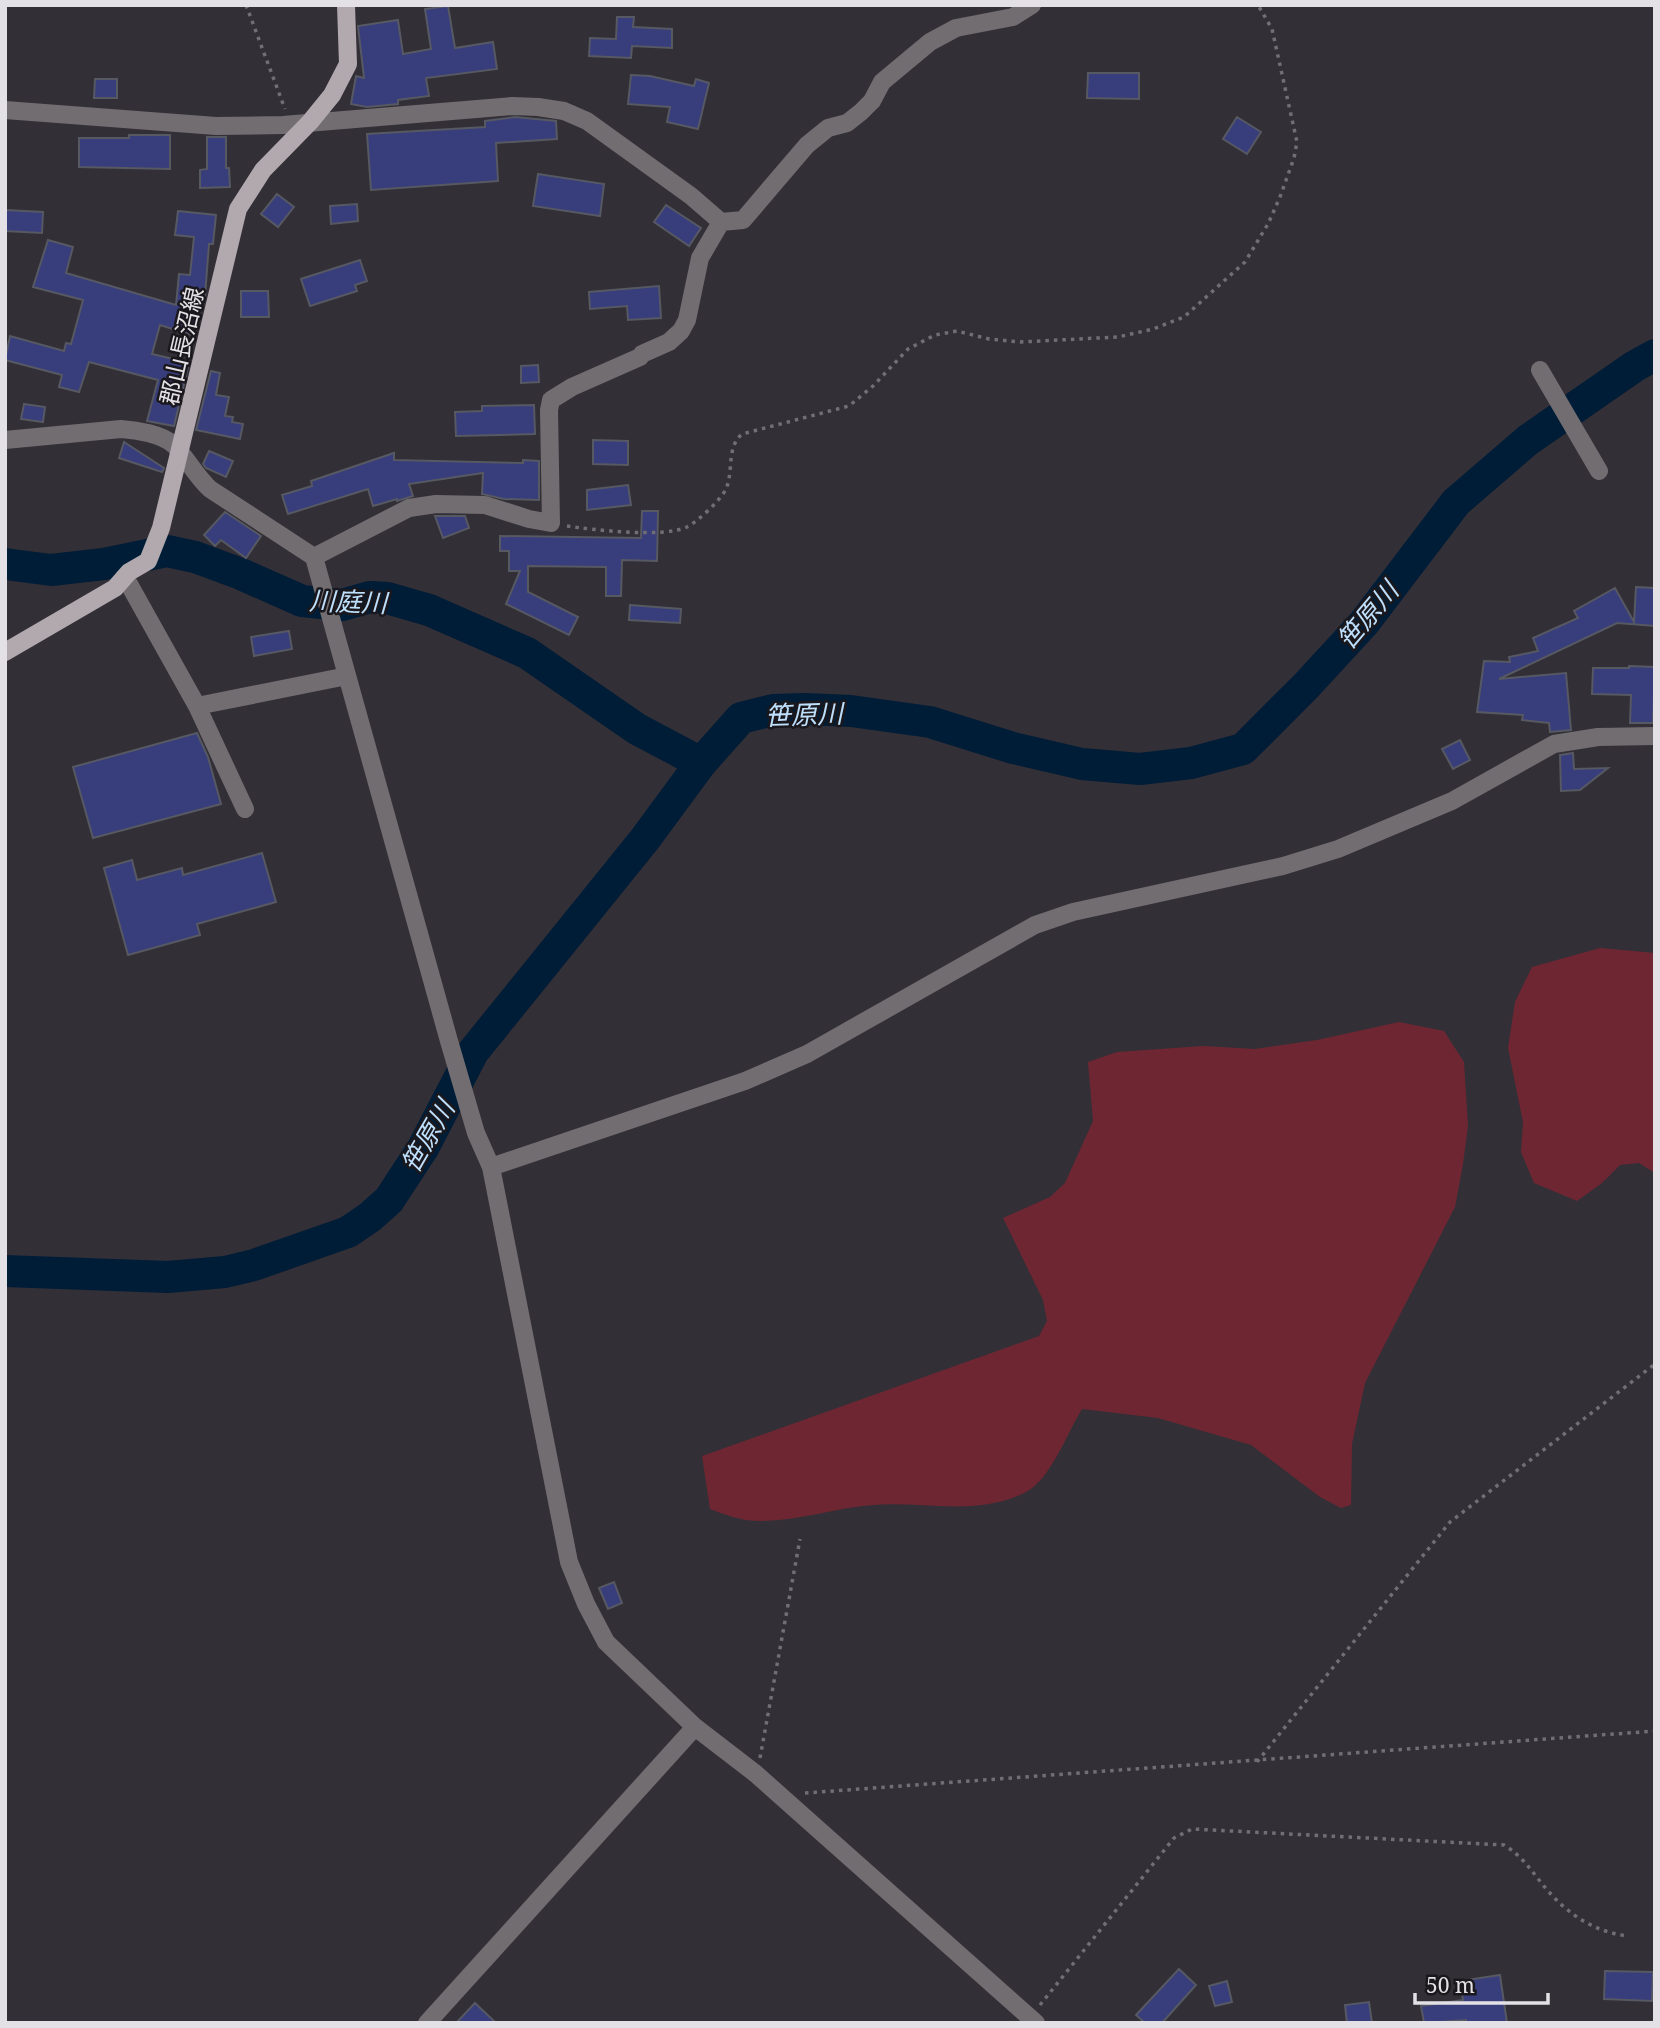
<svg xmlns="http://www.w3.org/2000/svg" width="1660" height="2028" font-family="'Noto Serif','Noto Sans JP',serif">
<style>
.green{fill:#6e2732}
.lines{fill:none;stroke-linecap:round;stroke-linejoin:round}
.river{stroke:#001d37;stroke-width:32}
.building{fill:#383d7c;stroke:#565862;stroke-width:2}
.path{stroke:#716e74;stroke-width:3.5;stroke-dasharray:3.5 5;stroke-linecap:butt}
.minor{stroke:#726d70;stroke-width:18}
.major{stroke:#b2a9ae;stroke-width:18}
.labels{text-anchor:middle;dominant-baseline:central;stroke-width:5;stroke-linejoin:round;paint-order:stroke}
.street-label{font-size:24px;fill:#e4e1e6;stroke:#1a181c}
.water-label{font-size:26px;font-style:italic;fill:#bee0fd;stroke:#1a181c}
</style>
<rect width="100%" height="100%" fill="#332f37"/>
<path class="green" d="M 1600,948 L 1655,953 L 1655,1173 L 1639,1163 L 1620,1165 L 1602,1183 L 1577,1201 L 1534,1183 L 1521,1152 L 1523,1122 L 1508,1048 L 1515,1002 L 1532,967 Z
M 1399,1022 L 1444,1031 L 1464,1062 L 1468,1126 L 1463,1164 L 1455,1207 L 1365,1383 L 1352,1444 L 1351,1505 L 1341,1508 L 1320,1497 L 1251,1445 L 1158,1418 L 1082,1409 C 1067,1433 1051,1479 1026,1492 C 978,1517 924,1501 873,1505 C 830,1508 789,1525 746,1520 C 734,1518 721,1513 710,1509 L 702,1456 L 1039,1336 L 1047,1321 L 1043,1300 L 1003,1218 L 1050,1197 L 1065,1183 L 1093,1121 L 1088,1062 L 1117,1052 L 1203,1046 L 1255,1049 L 1317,1040 Z"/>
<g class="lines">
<path class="river" d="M 5,564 L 51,570 L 104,564 L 167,551 L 195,557 L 241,574 L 302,601 L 342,605 L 370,597 L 387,598 L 429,610 L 527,653 L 637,729 L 701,763
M 5,1271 L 168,1277 L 225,1272 L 254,1265 L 348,1232 L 370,1217 L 389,1200 L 423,1148 L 473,1052 L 645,839 L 701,763 L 741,718 L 773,710 L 804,709 L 851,711 L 930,722 L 1013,748 L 1082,764 L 1140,769 L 1191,763 L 1243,749 L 1306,686 L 1364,623 L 1456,502 L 1528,440 L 1635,366 L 1655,355"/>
</g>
<path class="building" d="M 448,6 L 455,48 L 493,42 L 497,69 L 426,78 L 429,96 L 398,100 L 398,104 L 367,107 L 351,104 L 356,76 L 364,78 L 358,26 L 398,20 L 403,54 L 431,49 L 425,9 Z
M 617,17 L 634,17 L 633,27 L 672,29 L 672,48 L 632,46 L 631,58 L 589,56 L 590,38 L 616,39 Z
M 1088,73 L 1139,73 L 1139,99 L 1087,98 Z
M 631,75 L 650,76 L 694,86 L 696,79 L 709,83 L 698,129 L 667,122 L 670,107 L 628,104 Z
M 95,79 L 117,79 L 117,98 L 94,98 Z
M 515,117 L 556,121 L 557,139 L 496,143 L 498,181 L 371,190 L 367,134 L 485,127 L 485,121 Z
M 1237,117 L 1261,132 L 1247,154 L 1223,139 Z
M 129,135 L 170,135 L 170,169 L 79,167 L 79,138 L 129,138 Z
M 207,137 L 226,137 L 226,168 L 229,168 L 230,187 L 200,188 L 200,170 L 207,169 Z
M 538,174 L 604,184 L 600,216 L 533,206 Z
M 277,194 L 294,207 L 278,227 L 261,214 Z
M 357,204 L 358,221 L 331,224 L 330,206 Z
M 666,205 L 701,228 L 689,246 L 654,222 Z
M 5,210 L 43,212 L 42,233 L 5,231 Z
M 178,211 L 216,215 L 213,244 L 209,244 L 205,296 L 192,335 L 160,325 L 152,354 L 186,362 L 185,366 L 188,367 L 174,426 L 147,421 L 158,380 L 89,362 L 79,392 L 59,387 L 62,375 L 5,360 L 10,336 L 64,351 L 66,343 L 71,344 L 83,300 L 33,287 L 48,240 L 73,247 L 66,273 L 176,305 L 179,274 L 190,275 L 194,237 L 175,235 Z
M 360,260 L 367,281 L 355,285 L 357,291 L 310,306 L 301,279 Z
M 659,286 L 661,318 L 628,320 L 627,306 L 590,309 L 589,292 Z
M 241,291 L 268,291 L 269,317 L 241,317 Z
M 538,365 L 539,382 L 521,383 L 521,366 Z
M 211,371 L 220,373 L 216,395 L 229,397 L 225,416 L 233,417 L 232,422 L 243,424 L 240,439 L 196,430 Z
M 24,404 L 45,407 L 43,422 L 21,419 Z
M 534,405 L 535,434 L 456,436 L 455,412 L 482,411 L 482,406 Z
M 593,440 L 628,441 L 628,465 L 593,464 Z
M 124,442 L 164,468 L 162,472 L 119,458 Z
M 209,451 L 233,461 L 226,477 L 206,468 L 203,464 Z
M 394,453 L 394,460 L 523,463 L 523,460 L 539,461 L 539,500 L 504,499 L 482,494 L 483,473 L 409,484 L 413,496 L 397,501 L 397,499 L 373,506 L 368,489 L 288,514 L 282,495 L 312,486 L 311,481 Z
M 628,485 L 631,505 L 587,510 L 587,490 Z
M 642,511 L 658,511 L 657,561 L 622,560 L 621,596 L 606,596 L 606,567 L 528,566 L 528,592 L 578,617 L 569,635 L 506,604 L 520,571 L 509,571 L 509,551 L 500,551 L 500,536 L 641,538 Z
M 225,512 L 261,536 L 246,558 L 221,540 L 215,546 L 204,535 Z
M 435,516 L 465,516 L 469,528 L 443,538 Z
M 1636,587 L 1655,588 L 1655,626 L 1617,623 L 1499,679 L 1566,673 L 1571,730 L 1550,732 L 1549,723 L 1522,720 L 1523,715 L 1477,712 L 1484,661 L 1510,662 L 1509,657 L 1538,651 L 1533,638 L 1578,618 L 1574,611 L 1615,588 L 1634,622 Z
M 630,605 L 681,609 L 680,623 L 629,620 Z
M 289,631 L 292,649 L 254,656 L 251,637 Z
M 1629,666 L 1655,667 L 1653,723 L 1630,723 L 1631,695 L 1592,694 L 1593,668 L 1629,668 Z
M 197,733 L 208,757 L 221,804 L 93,838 L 73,767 Z
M 1460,740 L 1470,760 L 1453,769 L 1442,749 Z
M 1573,753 L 1574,769 L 1608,768 L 1580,790 L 1561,791 L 1560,755 Z
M 262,853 L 276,902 L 197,924 L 200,935 L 128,955 L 104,868 L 132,860 L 137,880 L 182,868 L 183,875 Z
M 614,1582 L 622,1603 L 608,1609 L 599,1588 Z
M 1179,1969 L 1196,1985 L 1162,2023 L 1145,2023 L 1136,2015 Z
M 1605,1971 L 1653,1972 L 1652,2001 L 1604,1999 Z
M 1500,1975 L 1507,2023 L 1466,2023 L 1466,2020 L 1424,2023 L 1421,2006 L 1463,2000 L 1460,1981 Z
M 1227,1981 L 1232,2002 L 1215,2006 L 1209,1986 Z
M 1369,2002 L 1372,2023 L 1347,2023 L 1345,2005 Z
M 475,2003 L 496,2023 L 456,2023 Z"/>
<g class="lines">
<path class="path" d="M 246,5 L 285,109
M 567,526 C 594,530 663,538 687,527 C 697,522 721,500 726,489 C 734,470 726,448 742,434 L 849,406 L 873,386 L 908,349 L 935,335 L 957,331 L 989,339 L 1020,342 L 1118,337 L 1153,329 L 1184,317 L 1245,262 L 1268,224 L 1280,197 L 1294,158 L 1297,142 L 1272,29 L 1258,5
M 760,1758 L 800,1539
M 1257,1762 L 1450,1522 L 1655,1364
M 805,1793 L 1655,1731
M 1040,2005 L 1174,1838 L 1192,1829 L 1504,1845 C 1521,1855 1531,1870 1543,1885 C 1565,1912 1591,1931 1627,1936"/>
<path class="minor" d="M 5,110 L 216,126 L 283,125 L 512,106 L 538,107 L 564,111 L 587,121 L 691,196 L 721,222 L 743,220 L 807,145 L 828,128 L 847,123 L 861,112 L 872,101 L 882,82 L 930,42 L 956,28 L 1013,17 L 1032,5
M 1540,370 L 1599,471
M 5,440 L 121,429 C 137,430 162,434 174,445 C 187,458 195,475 210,489 L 314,557 L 449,1041 L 476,1133 L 491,1167 L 569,1562 L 586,1604 L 606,1642 L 695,1727 L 756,1774 L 1036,2023
M 314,557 L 409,508 L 436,504 L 485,505 L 529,519 L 551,523 L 549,410 L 551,400 L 572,387 L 640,357 L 642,354 L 669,342 L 681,331 L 687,320 L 700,258 L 721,222
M 125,577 L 197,706 L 245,809
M 197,706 L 347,676
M 491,1167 L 745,1081 L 807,1054 L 1035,925 L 1073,912 L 1283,866 L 1338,849 L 1452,801 L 1554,744 L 1598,737 L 1655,736
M 427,2023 L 695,1727"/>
<path class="major" d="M 5,652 L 115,588 L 129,572 L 148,561 L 161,528 L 238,209 L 263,170 L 310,122 L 332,95 L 348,64 L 346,5"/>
</g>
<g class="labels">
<g class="street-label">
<text transform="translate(181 346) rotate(-77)">郡山長沼線</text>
</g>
<g class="water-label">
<text transform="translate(348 601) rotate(2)">川庭川</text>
<text transform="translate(1367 615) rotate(-50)">笹原川</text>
<text transform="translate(804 714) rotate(-2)">笹原川</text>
<text transform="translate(427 1136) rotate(-60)">笹原川</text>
</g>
</g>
<rect width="1660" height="2028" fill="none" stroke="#e4e1e6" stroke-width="14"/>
<path d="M1415 1993v10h133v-10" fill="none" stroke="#e4e1e6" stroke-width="3.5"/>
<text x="1426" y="1993" font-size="21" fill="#e4e1e6" stroke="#1a181c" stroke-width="5" paint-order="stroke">50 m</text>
</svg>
